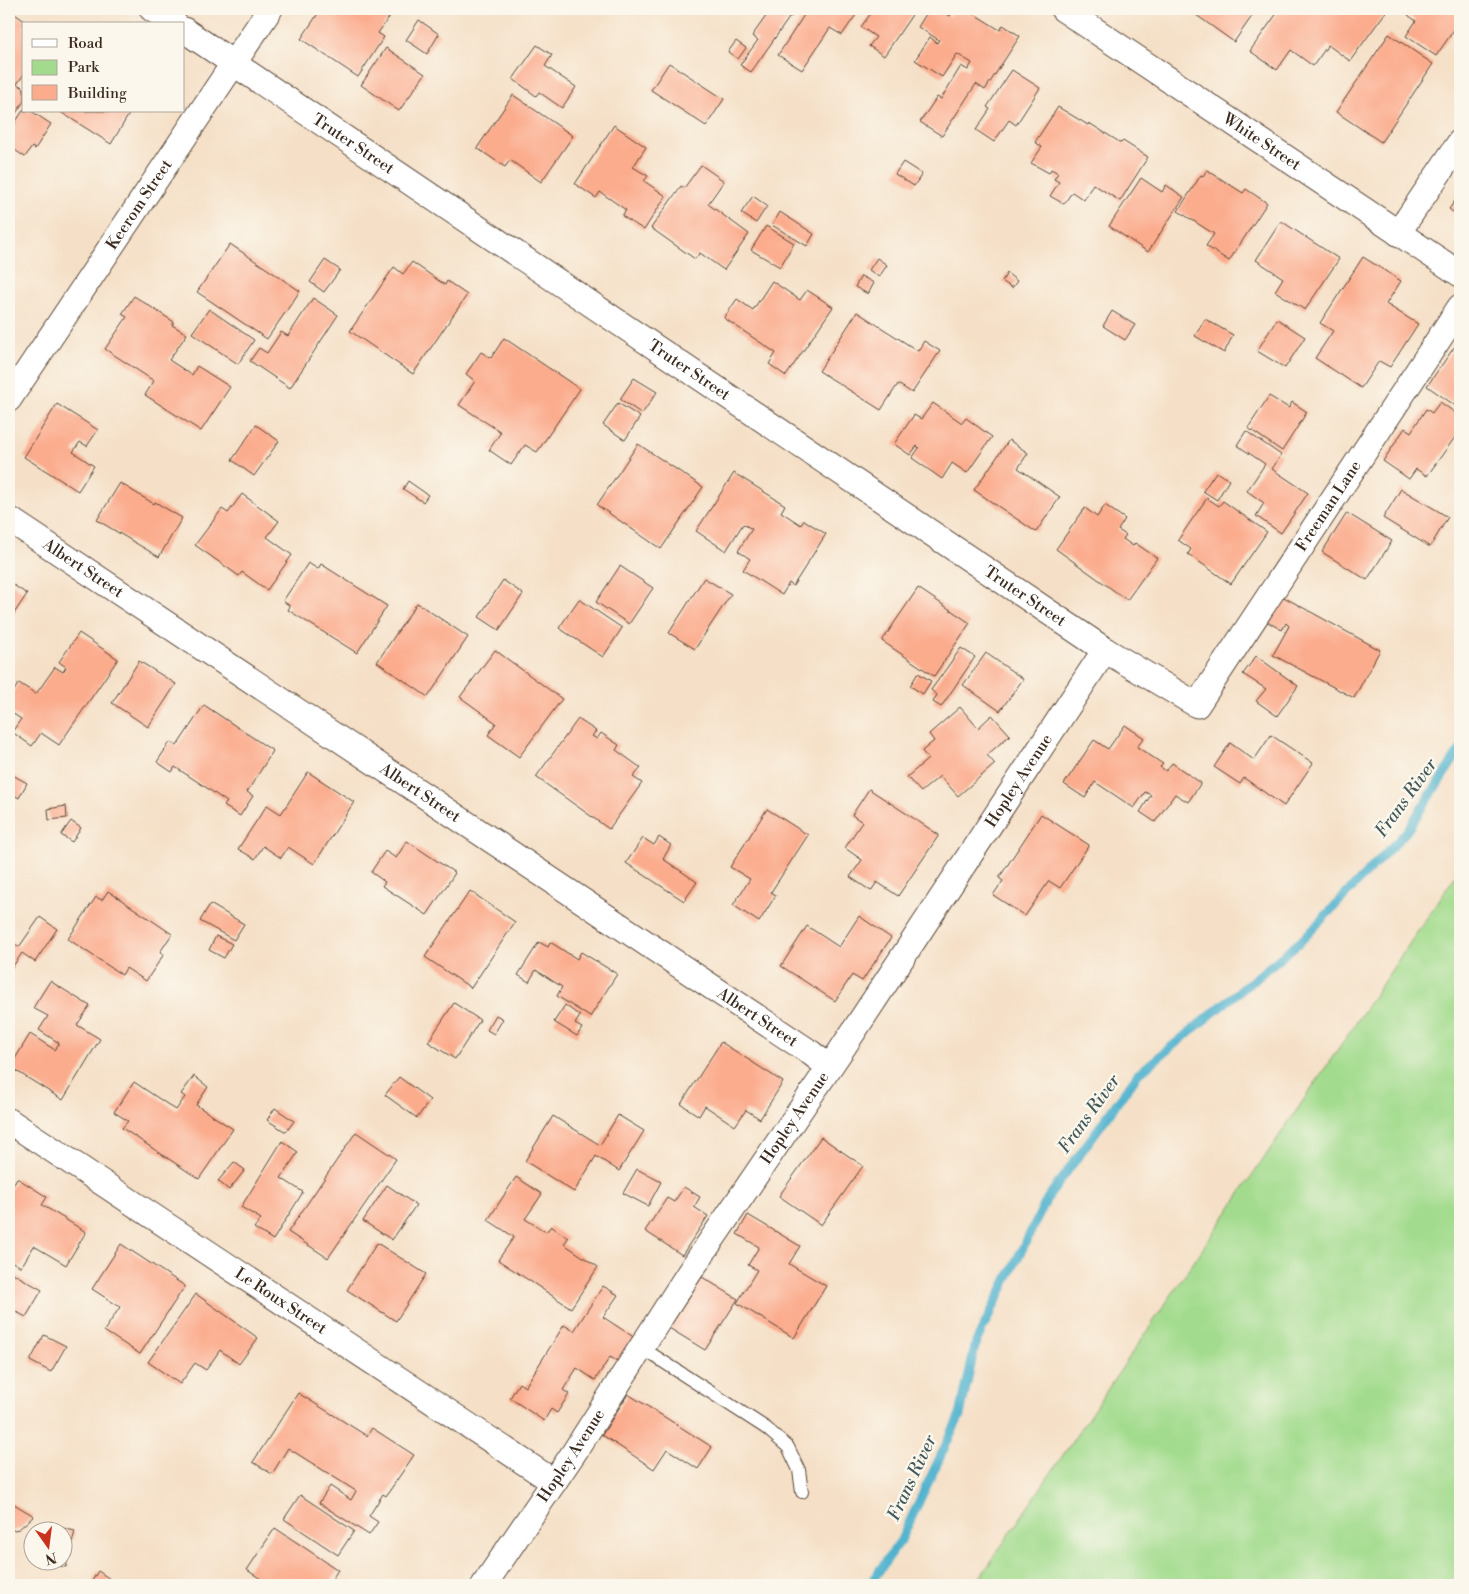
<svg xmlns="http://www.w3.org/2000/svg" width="1469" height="1594" font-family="'Libre Bodoni',serif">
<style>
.green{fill:#a2db8d;stroke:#6e8256}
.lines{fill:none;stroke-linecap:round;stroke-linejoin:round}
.stream{stroke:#4eb1cd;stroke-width:9}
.building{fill:#fbac8d}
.service-casing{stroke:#574537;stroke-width:14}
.minor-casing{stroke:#574537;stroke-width:27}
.service{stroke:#fff;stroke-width:12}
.minor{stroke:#fff;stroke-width:25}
.labels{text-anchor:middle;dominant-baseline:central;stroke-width:5;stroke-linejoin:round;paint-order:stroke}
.street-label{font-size:16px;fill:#3b2a1e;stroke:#fbf7ec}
.water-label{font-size:18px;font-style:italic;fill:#42595b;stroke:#fbf7ec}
</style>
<rect width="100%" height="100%" fill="#fbf7ec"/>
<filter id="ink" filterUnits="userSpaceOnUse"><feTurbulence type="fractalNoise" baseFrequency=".02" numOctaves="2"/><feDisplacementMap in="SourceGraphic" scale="10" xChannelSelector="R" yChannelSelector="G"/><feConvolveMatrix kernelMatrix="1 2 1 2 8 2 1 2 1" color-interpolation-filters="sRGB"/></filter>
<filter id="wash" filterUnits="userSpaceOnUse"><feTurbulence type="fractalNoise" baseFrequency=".0096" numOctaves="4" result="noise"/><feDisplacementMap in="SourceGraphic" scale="20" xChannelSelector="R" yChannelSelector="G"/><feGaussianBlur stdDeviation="1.12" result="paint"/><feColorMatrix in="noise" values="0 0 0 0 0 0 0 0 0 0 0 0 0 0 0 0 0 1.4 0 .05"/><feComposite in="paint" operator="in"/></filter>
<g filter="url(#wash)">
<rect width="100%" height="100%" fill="#f5e0c7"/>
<path class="green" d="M 1460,869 L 1460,1585 L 975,1585 Z"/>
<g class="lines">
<path class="stream" d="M 869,1585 L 901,1540 L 960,1415 L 976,1342 L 1047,1199 L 1138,1074 L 1301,941 L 1406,832 L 1460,750"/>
</g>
<g id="blocks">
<path class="building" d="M 321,9 L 395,9 L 378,33 L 384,37 L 358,77 L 301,39 Z
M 771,9 L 776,9 L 789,18 L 751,72 L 740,65 L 758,40 L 752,36 Z
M 781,9 L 795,9 L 791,17 L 780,10 Z
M 808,9 L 860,9 L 842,35 L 830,28 L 802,70 L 778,55 Z
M 874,9 L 916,9 L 884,56 L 869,46 L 876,37 L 861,27 Z
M 929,9 L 938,9 L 950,16 L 954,9 L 966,9 L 1000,30 L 1003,25 L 1020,36 L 985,90 L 976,84 L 942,136 L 920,122 L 937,97 L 941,99 L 961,66 L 968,70 L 972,63 L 957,54 L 942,77 L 915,60 L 930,37 L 937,43 L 939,40 L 918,27 Z
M 1195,9 L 1257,9 L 1234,42 L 1192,12 Z
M 1280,9 L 1388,9 L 1350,61 L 1328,45 L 1313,66 L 1291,50 L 1277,70 L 1250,51 Z
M 1412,9 L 1457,9 L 1460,11 L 1460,21 L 1436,56 L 1406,36 L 1416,21 L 1408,15 Z
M 9,10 L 29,24 L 24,24 L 24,74 L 17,84 L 24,88 L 24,101 L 9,124 Z
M 419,20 L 439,34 L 427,54 L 406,40 Z
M 1389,34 L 1433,64 L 1381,142 L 1336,112 Z
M 736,41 L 746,48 L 738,59 L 728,52 Z
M 537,45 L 552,55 L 545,66 L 576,87 L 562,108 L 539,92 L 536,96 L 513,79 Z
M 386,48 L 425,74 L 399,111 L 361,85 Z
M 669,63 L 724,99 L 706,126 L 651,90 Z
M 1012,70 L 1040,88 L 1016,125 L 1009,120 L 994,142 L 976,130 L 990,109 L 987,107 Z
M 513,95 L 573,136 L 541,182 L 510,160 L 505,167 L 477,148 Z
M 1058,107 L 1088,125 L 1089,123 L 1121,143 L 1123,141 L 1148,157 L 1120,201 L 1093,184 L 1084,200 L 1072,192 L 1064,204 L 1050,196 L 1059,182 L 1054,179 L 1058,173 L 1051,169 L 1049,173 L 1031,163 L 1042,147 L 1035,142 Z
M 24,109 L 24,111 L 31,111 L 51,124 L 35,149 L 32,147 L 25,157 L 9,146 L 9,142 L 14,135 L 9,132 Z
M 59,111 L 131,111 L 111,144 Z
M 614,125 L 646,147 L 633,167 L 648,176 L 644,181 L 666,196 L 644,230 L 622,216 L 626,210 L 600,192 L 596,198 L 575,184 Z
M 903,162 L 922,174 L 914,186 L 895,174 Z
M 701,165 L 724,181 L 708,204 L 749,234 L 724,270 L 700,253 L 695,259 L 651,228 L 681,186 L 684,188 Z
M 1207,170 L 1243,193 L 1246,189 L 1267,203 L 1229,261 L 1206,246 L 1214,234 L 1178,211 L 1201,175 L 1203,176 Z
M 1141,178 L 1162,192 L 1166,185 L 1184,197 L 1148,252 L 1109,226 Z
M 1460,194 L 1460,217 L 1449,209 Z
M 753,196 L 767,206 L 756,223 L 741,213 Z
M 780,212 L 814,234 L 807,246 L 772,225 Z
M 1281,221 L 1339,259 L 1305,310 L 1275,291 L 1283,278 L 1256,260 Z
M 766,226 L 794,243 L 780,267 L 751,250 Z
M 230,244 L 300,291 L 267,339 L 197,292 Z
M 1363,257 L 1401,281 L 1386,304 L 1418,324 L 1390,367 L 1379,361 L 1361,388 L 1315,358 L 1333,331 L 1320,323 Z
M 877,258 L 887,265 L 879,277 L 869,270 Z
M 325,260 L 340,270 L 324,292 L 310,282 Z
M 412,262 L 445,285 L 447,281 L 467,295 L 413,374 L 350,331 L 394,267 L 403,274 Z
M 1007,273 L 1017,281 L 1012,288 L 1002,281 Z
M 861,276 L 874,283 L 868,294 L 855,287 Z
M 772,281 L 800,300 L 807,290 L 833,307 L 786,376 L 769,364 L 776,353 L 724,318 L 737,299 L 753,310 Z
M 134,296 L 174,322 L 172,325 L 187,334 L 169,360 L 192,375 L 197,366 L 230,387 L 201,431 L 145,395 L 154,381 L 105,349 L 127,317 L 122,314 Z
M 313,298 L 338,315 L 290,388 L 250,361 L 259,348 L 267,353 L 281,332 L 288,336 Z
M 209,309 L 254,340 L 238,364 L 192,333 Z
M 1112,311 L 1135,325 L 1125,340 L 1103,326 Z
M 857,312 L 918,351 L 924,341 L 940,351 L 912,393 L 898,384 L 881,410 L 819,371 Z
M 1205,319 L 1233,335 L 1224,353 L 1195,336 Z
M 1277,319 L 1305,337 L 1285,368 L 1257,351 Z
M 504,338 L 580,389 L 537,452 L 525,445 L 511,465 L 489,450 L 501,432 L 459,405 L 475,381 L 466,374 L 481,352 L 491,358 Z
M 1460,339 L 1460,409 L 1427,386 Z
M 634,378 L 657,392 L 642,414 L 620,399 Z
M 1269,396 L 1289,408 L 1292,402 L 1307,412 L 1282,451 L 1248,428 Z
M 1440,402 L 1460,416 L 1460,434 L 1458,433 L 1427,476 L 1416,469 L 1409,479 L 1383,461 L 1405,428 L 1411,432 L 1426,409 L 1432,413 Z
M 618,403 L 640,417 L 625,440 L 603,425 Z
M 933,403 L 962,423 L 966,418 L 992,437 L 967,473 L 952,463 L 942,479 L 912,458 L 919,448 L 917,446 L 910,455 L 894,444 L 914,415 L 921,419 Z
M 57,404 L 98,430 L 87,446 L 80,442 L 73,452 L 94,466 L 78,491 L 24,457 Z
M 256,425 L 279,441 L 254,476 L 232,460 Z
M 1246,431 L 1281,455 L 1272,469 L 1308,493 L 1281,533 L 1256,516 L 1264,503 L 1247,491 L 1265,464 L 1237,445 Z
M 1009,440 L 1028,453 L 1018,468 L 1060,497 L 1036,532 L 974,490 Z
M 638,444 L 703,487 L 661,549 L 597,505 Z
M 1216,472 L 1229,480 L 1217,500 L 1203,491 Z
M 734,473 L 785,505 L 781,512 L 801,525 L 804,520 L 826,534 L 793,586 L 789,583 L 782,595 L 743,570 L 750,559 L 738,551 L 752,529 L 743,524 L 726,551 L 696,531 Z
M 408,481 L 428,495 L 423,502 L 403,489 Z
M 120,483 L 154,504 L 155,502 L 182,518 L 159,557 L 97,520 Z
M 1401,489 L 1448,517 L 1430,547 L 1383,518 Z
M 242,494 L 279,521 L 267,537 L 292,555 L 267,590 L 242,572 L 239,576 L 195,545 L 222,509 L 228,513 Z
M 1207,498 L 1219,506 L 1223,501 L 1267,532 L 1231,584 L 1188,554 L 1191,549 L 1178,540 Z
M 1105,505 L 1125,519 L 1118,530 L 1126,535 L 1123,539 L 1133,546 L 1135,543 L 1157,558 L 1127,600 L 1056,549 L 1085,508 L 1097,517 Z
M 1347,513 L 1392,541 L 1367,580 L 1322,552 Z
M 308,563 L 318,569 L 321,564 L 387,606 L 357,653 L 288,610 L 290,606 L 283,601 Z
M 620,566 L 653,588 L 629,624 L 596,602 Z
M 704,578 L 731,594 L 695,649 L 669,633 Z
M 503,580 L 523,594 L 499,630 L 479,617 Z
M 9,582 L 27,594 L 9,621 Z
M 918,588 L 970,623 L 934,676 L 882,641 Z
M 1280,595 L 1380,650 L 1354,698 L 1273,655 L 1289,626 L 1286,623 L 1282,630 L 1266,621 Z
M 579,599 L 622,628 L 603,657 L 559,628 Z
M 417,603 L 468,637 L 428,697 L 377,662 Z
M 79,633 L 118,659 L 59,745 L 41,733 L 32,746 L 12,732 L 21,719 L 9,711 L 9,698 L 19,683 L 36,694 L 55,667 L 63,672 L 66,667 L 59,662 Z
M 961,648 L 975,657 L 941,707 L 933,702 L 937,695 L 931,690 Z
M 495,650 L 562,699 L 519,757 L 488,735 L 496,723 L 460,697 Z
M 986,653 L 1023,679 L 1000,711 L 963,685 Z
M 1256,656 L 1298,686 L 1277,716 L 1256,701 L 1266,689 L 1243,674 Z
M 139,661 L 176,684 L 148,727 L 112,703 Z
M 918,673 L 931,681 L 923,694 L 910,686 Z
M 204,705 L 273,751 L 247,792 L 253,796 L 240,816 L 224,806 L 227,802 L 201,784 L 175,767 L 172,772 L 157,762 L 170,742 L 177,746 Z
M 960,707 L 978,728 L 992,715 L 1010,735 L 987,755 L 995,764 L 958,796 L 940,776 L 921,792 L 907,777 L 928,759 L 922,751 L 934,741 L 929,734 Z
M 578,719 L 596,731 L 592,736 L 597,739 L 601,733 L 619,745 L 616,750 L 641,768 L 633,777 L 642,783 L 609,829 L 536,777 Z
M 1125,725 L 1144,738 L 1137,747 L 1163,764 L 1160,767 L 1166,771 L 1172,763 L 1201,783 L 1188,802 L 1175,794 L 1155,822 L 1140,812 L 1151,795 L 1145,792 L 1134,808 L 1095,782 L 1085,798 L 1064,784 L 1094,740 L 1108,749 Z
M 1271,735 L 1313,763 L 1284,806 L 1244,778 L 1240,784 L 1214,767 L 1230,743 L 1254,760 Z
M 308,772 L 354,802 L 314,864 L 288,847 L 281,858 L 263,846 L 255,859 L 238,849 L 267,805 L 281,814 Z
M 9,773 L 27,783 L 19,798 L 9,792 Z
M 869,789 L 939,835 L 898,896 L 877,882 L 871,891 L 850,877 L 862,860 L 845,848 L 862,822 L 852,815 Z
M 66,806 L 67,818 L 49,820 L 48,809 Z
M 767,809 L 808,835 L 771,892 L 776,895 L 759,922 L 733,905 L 750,879 L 730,867 Z
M 1041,814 L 1089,845 L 1060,888 L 1049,881 L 1025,916 L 993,895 L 1003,881 L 999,878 Z
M 71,821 L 81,828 L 72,842 L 61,835 Z
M 659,837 L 671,845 L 663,859 L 697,882 L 684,901 L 626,863 L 643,838 L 654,845 Z
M 407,841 L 455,873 L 427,915 L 382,886 L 385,882 L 371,872 L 385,851 L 396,858 Z
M 108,891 L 172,934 L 160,952 L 164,954 L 146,981 L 126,968 L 122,975 L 68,939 L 96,897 L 102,900 Z
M 470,891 L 515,922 L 471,988 L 425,957 Z
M 210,904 L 244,924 L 234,940 L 200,921 Z
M 859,916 L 891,938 L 862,981 L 852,975 L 835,1001 L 781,966 L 807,926 L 839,947 Z
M 40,917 L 57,929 L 35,962 L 22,953 L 9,972 L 9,940 L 19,947 Z
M 216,936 L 232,944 L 224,958 L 209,950 Z
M 539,942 L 548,947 L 550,942 L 577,959 L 581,952 L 617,974 L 590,1017 L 557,996 L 562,987 L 536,970 L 529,982 L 518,975 Z
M 50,981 L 90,1006 L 77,1025 L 100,1039 L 63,1100 L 10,1067 L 30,1034 L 55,1050 L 59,1043 L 39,1030 L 48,1016 L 33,1008 Z
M 454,1003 L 480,1020 L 455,1059 L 428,1042 Z
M 565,1005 L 580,1016 L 575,1024 L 582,1028 L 577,1036 L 554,1022 Z
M 496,1015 L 503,1019 L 494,1034 L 487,1030 Z
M 721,1042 L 783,1082 L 760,1119 L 746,1110 L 735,1126 L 705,1106 L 699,1116 L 681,1104 Z
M 194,1076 L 208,1087 L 196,1105 L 233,1129 L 199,1179 L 122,1128 L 128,1121 L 114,1112 L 134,1082 L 176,1110 L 185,1097 L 181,1094 Z
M 399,1077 L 430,1100 L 417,1118 L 385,1095 Z
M 275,1108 L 294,1121 L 286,1132 L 267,1120 Z
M 618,1115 L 644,1131 L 619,1171 L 596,1156 L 574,1192 L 525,1161 L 553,1116 L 600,1145 Z
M 356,1132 L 396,1159 L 328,1258 L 288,1232 Z
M 821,1137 L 863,1166 L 821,1225 L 779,1196 Z
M 282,1141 L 298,1152 L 281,1178 L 303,1192 L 273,1240 L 254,1228 L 261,1219 L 241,1207 Z
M 234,1162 L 245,1170 L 229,1190 L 218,1181 Z
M 637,1169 L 661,1182 L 648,1206 L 623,1193 Z
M 516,1177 L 542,1194 L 525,1219 L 546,1232 L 551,1226 L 568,1238 L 564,1244 L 598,1267 L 571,1308 L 498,1260 L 514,1237 L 488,1220 Z
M 17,1178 L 47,1197 L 42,1205 L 86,1232 L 66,1265 L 34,1246 L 21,1267 L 9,1260 L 9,1192 Z
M 387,1185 L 416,1205 L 392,1240 L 363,1221 Z
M 684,1187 L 700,1197 L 694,1207 L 708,1216 L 682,1255 L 645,1231 L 667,1198 L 674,1202 Z
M 748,1215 L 800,1246 L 789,1264 L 826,1286 L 794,1338 L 737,1303 L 757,1270 L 748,1265 L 759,1247 L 737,1234 Z
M 377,1243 L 426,1274 L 396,1321 L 347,1290 Z
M 121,1244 L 185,1286 L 140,1354 L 104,1331 L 120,1307 L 92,1289 Z
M 9,1271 L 42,1290 L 26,1317 L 9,1308 Z
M 702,1277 L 738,1299 L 705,1350 L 669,1328 Z
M 603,1286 L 618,1295 L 603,1317 L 635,1338 L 619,1362 L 610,1357 L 595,1380 L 577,1368 L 563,1390 L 569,1394 L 557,1413 L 551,1409 L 544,1421 L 510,1398 L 519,1383 L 525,1387 L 564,1325 L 574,1331 Z
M 196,1294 L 258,1338 L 239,1364 L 220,1350 L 206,1370 L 195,1363 L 180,1384 L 148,1362 Z
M 44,1335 L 66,1346 L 51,1372 L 30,1361 Z
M 298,1393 L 367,1436 L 372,1428 L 414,1455 L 386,1496 L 383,1494 L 369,1516 L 378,1522 L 369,1535 L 319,1503 L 330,1486 L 351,1500 L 356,1491 L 288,1448 L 272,1474 L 253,1462 Z
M 628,1394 L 712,1447 L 698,1469 L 667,1449 L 654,1469 L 602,1435 Z
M 300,1495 L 354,1531 L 338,1555 L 284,1519 Z
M 9,1501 L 34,1516 L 19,1529 L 9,1531 Z
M 45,1524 L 75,1531 L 66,1567 L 48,1564 L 49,1562 L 62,1562 L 62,1532 L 43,1532 Z
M 275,1528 L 338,1570 L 328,1585 L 270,1585 L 247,1570 Z
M 98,1571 L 110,1579 L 105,1585 L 98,1585 L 92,1581 Z"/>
</g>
</g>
<g filter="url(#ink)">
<use href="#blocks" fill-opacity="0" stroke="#574537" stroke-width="1"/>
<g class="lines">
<g class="service-casing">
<path id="service" d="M 642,1348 L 766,1428 L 788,1447 L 799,1470 L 802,1492"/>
</g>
<g class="minor-casing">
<g id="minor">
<path d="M 152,9 L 175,24"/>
<path id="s1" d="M 1063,9 L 1460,274"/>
<path id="s2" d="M 184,30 L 1105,650 L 1197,705 L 1460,307"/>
<path d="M 1398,233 L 1460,142"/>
<path id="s3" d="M 9,399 L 270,9"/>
<path id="s4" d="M 9,519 L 811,1053 L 829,1067"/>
<path id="s5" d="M 9,1121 L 554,1482"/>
<path id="s6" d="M 484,1585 L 573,1454 L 689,1273 L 842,1049 L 1105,650"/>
</g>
</g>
<use href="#service" class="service"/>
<use href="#minor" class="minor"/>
</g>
</g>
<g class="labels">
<g class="street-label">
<text stroke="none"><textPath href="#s1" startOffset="239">White Street</textPath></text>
<text stroke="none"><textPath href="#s2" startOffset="204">Truter Street</textPath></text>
<text stroke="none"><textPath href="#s3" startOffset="234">Keerom Street</textPath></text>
<text stroke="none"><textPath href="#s2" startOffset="609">Truter Street</textPath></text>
<text stroke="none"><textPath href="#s2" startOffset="1456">Freeman Lane</textPath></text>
<text stroke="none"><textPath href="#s4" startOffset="89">Albert Street</textPath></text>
<text stroke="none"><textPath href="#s2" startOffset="1014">Truter Street</textPath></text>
<text stroke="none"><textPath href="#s6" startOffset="966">Hopley Avenue</textPath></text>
<text stroke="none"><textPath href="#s4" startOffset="494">Albert Street</textPath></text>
<text stroke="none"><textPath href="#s4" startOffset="899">Albert Street</textPath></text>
<text stroke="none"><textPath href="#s6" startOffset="561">Hopley Avenue</textPath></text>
<text stroke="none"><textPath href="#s5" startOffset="326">Le Roux Street</textPath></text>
<text stroke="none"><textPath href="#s6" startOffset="156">Hopley Avenue</textPath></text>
</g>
<g class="water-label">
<text transform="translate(1406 798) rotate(-54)">Frans River</text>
<text transform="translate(1089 1114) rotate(-54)">Frans River</text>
<text transform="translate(912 1478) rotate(-65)">Frans River</text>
</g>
</g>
<rect width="1469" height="1594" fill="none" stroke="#fbf7ec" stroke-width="30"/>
<rect x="22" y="22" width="162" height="90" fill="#fbf7ec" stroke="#aea59a"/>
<rect x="32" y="39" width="25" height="8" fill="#ffffff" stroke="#aea59a"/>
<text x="68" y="48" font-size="15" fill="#3b2a1e">Road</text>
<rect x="32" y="60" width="25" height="15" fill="#a2db8d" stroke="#aea59a"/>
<text x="68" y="72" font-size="15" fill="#3b2a1e">Park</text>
<rect x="32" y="85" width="25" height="15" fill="#fbac8d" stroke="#aea59a"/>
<text x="68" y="98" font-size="15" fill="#3b2a1e">Building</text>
<g transform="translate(48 1546) rotate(166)"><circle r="24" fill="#fbf7ec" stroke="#aea59a"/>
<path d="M0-4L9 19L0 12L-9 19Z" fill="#c8321e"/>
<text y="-8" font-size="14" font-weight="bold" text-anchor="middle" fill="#3b2a1e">N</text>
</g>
</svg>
